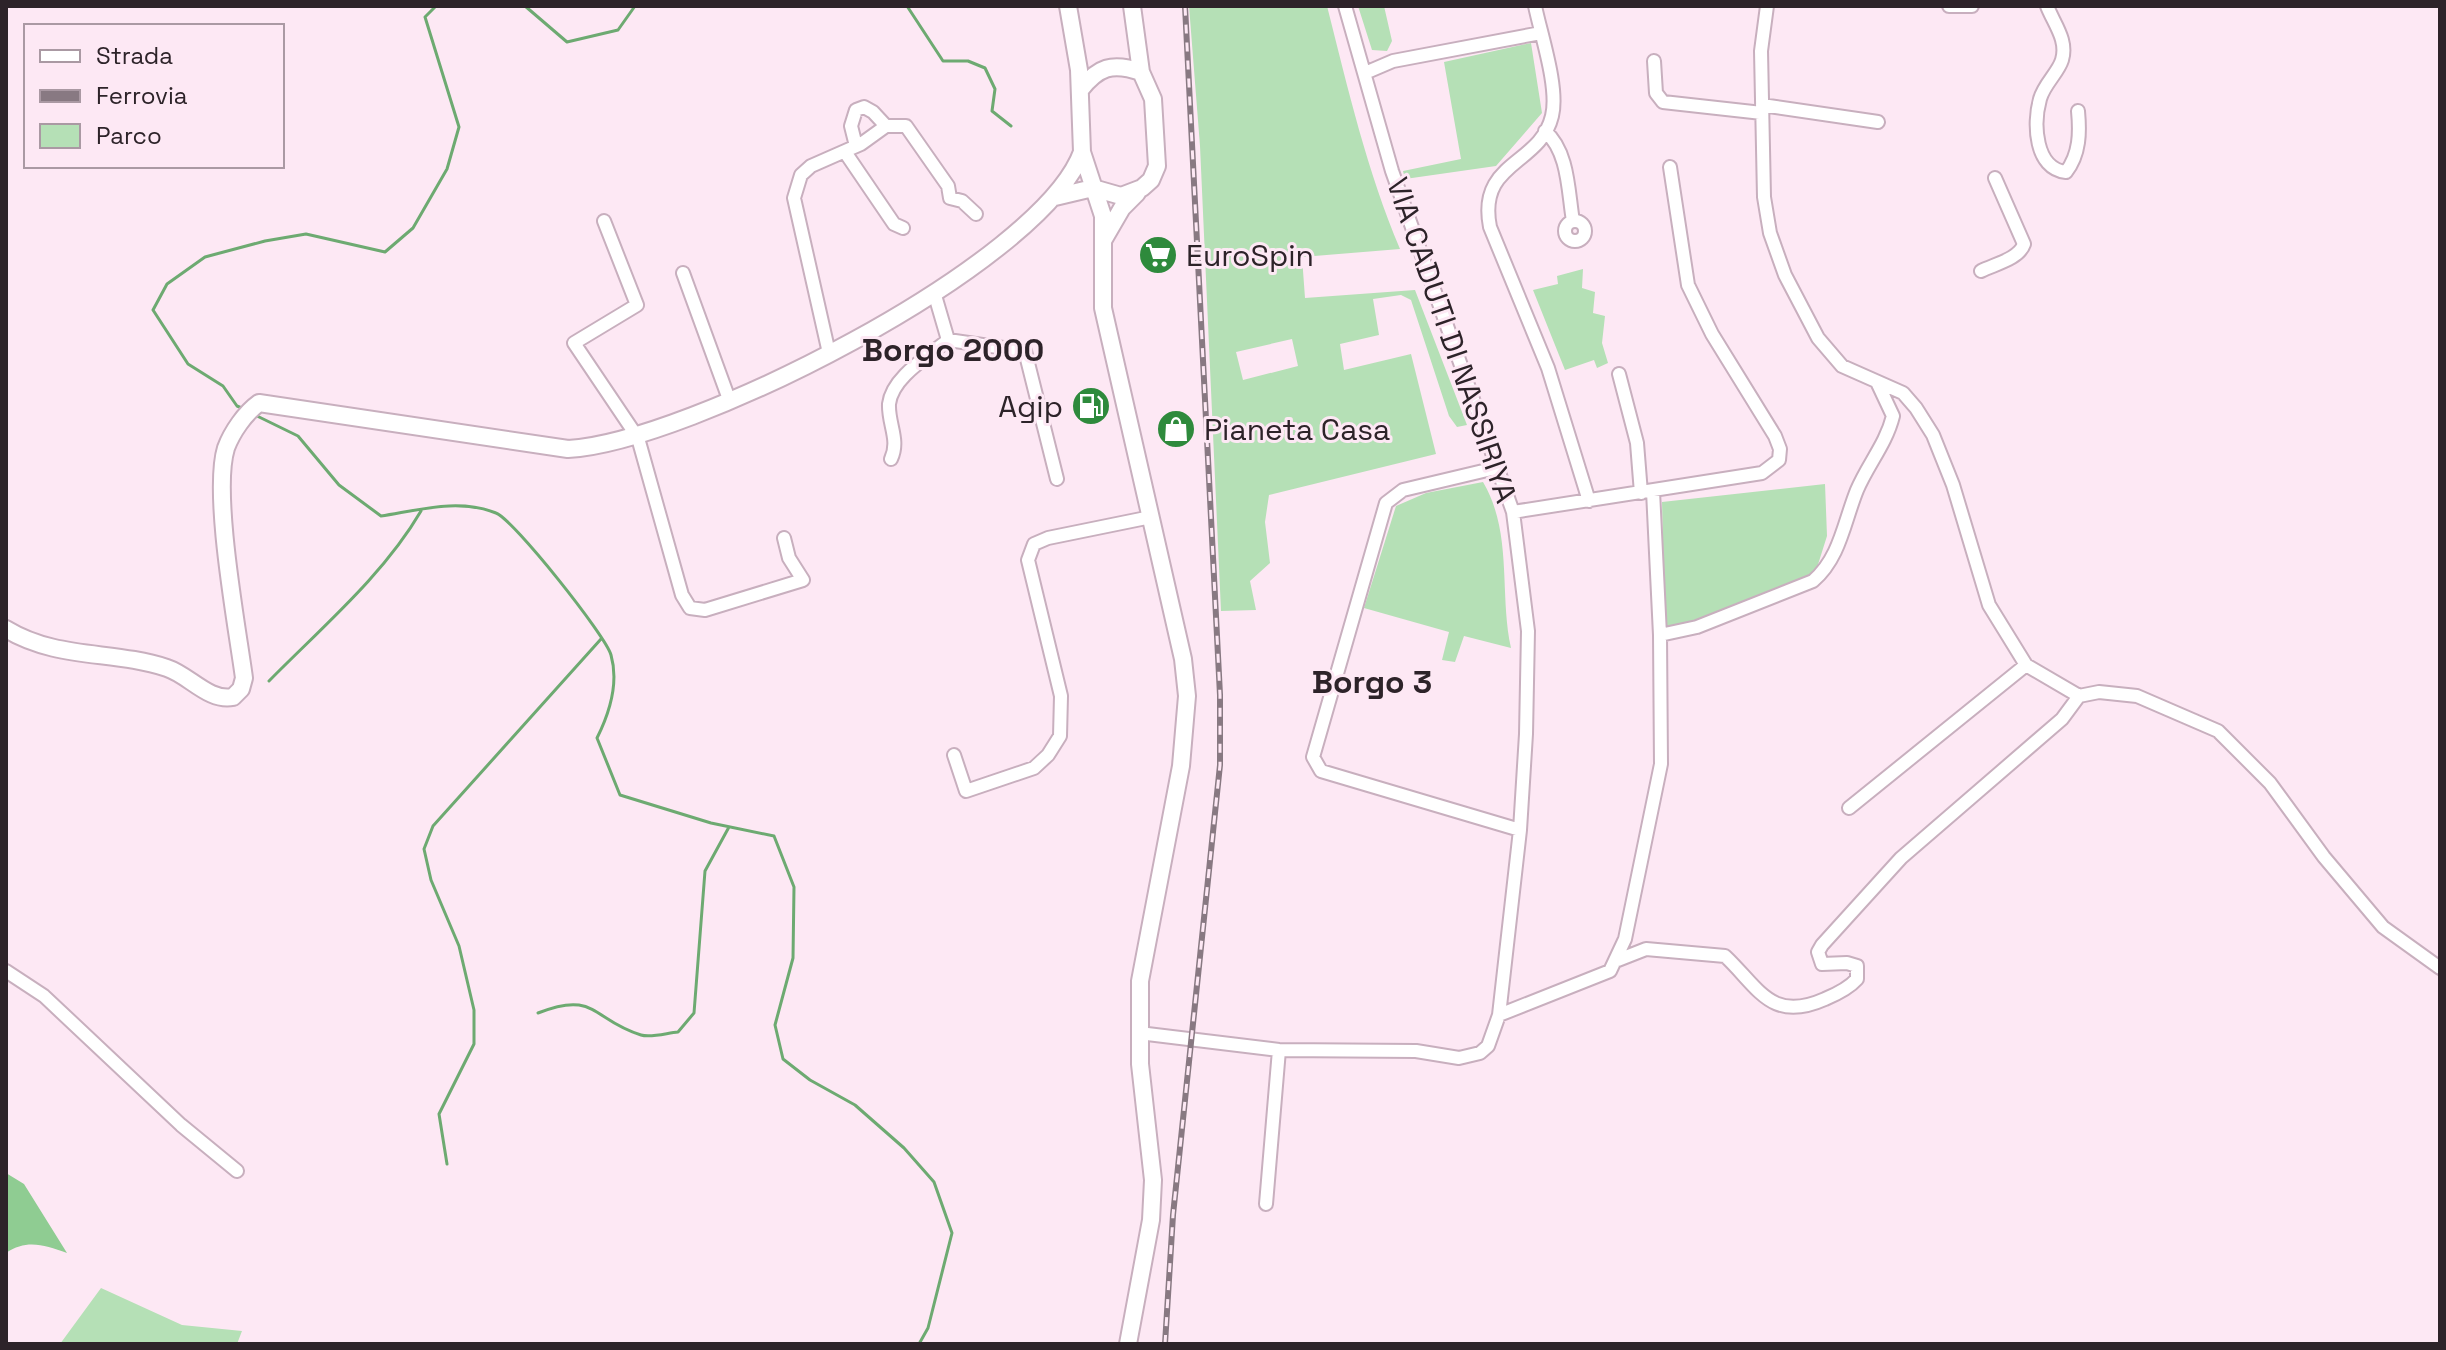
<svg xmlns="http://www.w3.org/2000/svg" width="2446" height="1350" font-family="'Space Grotesk',sans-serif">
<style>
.green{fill:#b5e0b6;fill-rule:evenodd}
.forest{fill:#8fcc92}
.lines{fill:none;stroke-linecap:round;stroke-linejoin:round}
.stream{stroke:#6daa71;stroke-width:3}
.street-casing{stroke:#c8afbe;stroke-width:16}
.secondary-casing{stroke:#c8afbe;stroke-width:20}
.street{stroke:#fff;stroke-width:12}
.secondary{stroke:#fff;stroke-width:16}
.rail-casing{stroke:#887982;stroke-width:6}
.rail{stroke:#fde8f4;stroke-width:3;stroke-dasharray:9;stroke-linecap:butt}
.labels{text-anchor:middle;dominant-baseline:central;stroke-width:6;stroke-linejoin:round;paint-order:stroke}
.poi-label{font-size:30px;fill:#2d2329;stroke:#fde8f4;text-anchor:start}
.street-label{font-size:30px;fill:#2d2329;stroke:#fde8f4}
.neighbourhood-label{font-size:32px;font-weight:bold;fill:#2d2329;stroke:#fde8f4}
</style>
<rect width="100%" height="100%" fill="#fde8f4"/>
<path class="green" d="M 1189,6 L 1327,6 C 1348,89 1367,171 1400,249 L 1302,257 L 1305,298 L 1415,290 L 1467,425 L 1457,427 L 1449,416 L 1411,300 L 1401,295 L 1373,299 L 1379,335 L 1340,344 L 1344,370 L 1411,354 L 1436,454 L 1269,495 L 1265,522 L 1270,563 L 1250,581 L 1256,610 L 1221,611 L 1200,146 ZM 1292,339 L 1298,366 L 1243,380 L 1236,352 Z
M 1358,6 L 1384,6 L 1392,41 L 1387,51 L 1372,50 Z
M 1531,43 L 1542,113 L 1496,166 L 1405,179 L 1403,171 L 1461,159 L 1444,62 Z
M 1583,269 L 1582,288 L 1595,292 L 1593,313 L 1605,316 L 1602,343 L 1608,363 L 1597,368 L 1594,360 L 1565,370 L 1533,290 L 1558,284 L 1557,276 Z
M 1483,482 C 1513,533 1499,593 1511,648 L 1464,636 L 1455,662 L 1442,660 L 1449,632 L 1364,608 L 1396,506 L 1426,493 Z
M 1825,484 L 1827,536 L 1815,574 L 1705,621 L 1665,629 L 1662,502 Z
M 101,1288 L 182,1325 L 242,1331 L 237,1344 L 60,1344 Z"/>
<path class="forest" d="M 6,1173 L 24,1184 L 67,1253 C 44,1245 27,1239 6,1253 Z"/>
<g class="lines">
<path class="stream" d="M 525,6 L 567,42 L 618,30 L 635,6
M 907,6 L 943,61 L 968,61 L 985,68 L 995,89 L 992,111 L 1011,126
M 244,409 L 237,406 L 223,386 L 188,364 L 153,310 L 167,284 L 205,257 L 265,241 L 306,234 L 385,252 L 413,228 L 447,169 L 459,127 L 425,17 L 436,6
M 255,415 L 298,436 L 339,485 L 381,516 C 419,510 459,498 496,513 C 513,519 606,636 611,655 C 619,683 610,712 597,738 L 620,795 L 711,823 L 774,836 L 794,887 L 793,958 L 775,1025 L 783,1059 L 810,1080 L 855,1105 L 904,1148 L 934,1182 L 952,1233 L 928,1328 L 919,1344
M 269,681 C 321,628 383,576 421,511
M 538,1013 C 596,990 592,1020 641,1035 C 651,1038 667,1033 678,1032 L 694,1013 L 705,871 L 729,827
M 447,1164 L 439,1114 L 474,1044 L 474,1010 L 459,946 L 431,880 L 424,849 L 433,826 L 601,639"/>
<g class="street-casing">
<path id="street" d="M 1535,6 C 1541,35 1559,88 1552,116 C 1540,166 1477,161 1490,227 L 1548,368 L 1589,501
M 1767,6 L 1761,51 L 1764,197 L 1770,233 L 1785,275 L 1818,338 L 1842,366 L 1903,393 L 1916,408 L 1933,435 L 1953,485 L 1989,605 L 2026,665 L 2079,696
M 1949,6 L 1972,6
M 2047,6 C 2054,24 2068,40 2062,60 C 2058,73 2044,84 2040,99 C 2033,124 2035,169 2066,172 C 2080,154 2080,132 2078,111
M 1654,61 L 1656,93 L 1663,102 L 1762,113
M 1365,73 L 1393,61 L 1541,33
M 1762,105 L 1878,122
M 1545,131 C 1569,152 1568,192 1573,221
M 856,146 L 851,126 L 856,110 L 864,107 L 873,112 L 886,126
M 845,152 L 894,224 L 903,228
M 604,221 L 637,305 L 574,343 L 638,438 L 682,595 L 690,608 L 705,610 L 803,580 L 789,558 L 784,538
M1565 231a10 10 0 1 1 20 0a10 10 0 1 1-20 0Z
M 1981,271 C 1995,264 2019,259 2024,244 L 1995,178
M 683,273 L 730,402
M 948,340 L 1025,351 L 1057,479
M 829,353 L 794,198 L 801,175 L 811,166 L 861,144 L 886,126 L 906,126 L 948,186 L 950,198 L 962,201 L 976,214
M 1619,374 L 1637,443 L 1641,493
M 891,459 C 900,440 888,424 889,404 C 892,377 929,356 948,340 L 934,292
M 1500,467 L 1403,490 L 1386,503 L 1313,757 L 1321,771 L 1520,830
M 1513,512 L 1762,473 L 1779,460 L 1780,449 L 1775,436 L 1712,334 L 1688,285 L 1670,167
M 1660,635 L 1697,627 L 1813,581 C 1840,558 1844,522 1857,490 C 1868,464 1886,444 1893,416 L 1877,382
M 954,755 L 966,791 L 1034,768 L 1048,755 L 1060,736 L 1061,696 L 1028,560 L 1034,544 L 1048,538 L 1151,517
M 1849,808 L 2026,665
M 1618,960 L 1646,949 L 1725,956 C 1759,988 1771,1023 1825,999 C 1837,994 1849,988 1857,979 L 1857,966 L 1847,963 L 1822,964 L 1818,952 L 1822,945 L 1901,858 L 2062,719 L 2079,696 L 2099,692 L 2137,696 L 2218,731 L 2270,783 L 2324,857 L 2383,927 L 2440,968
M 6,971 L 44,996 L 181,1125 L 237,1171
M 1499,1015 L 1610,971 L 1625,939 L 1661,764 L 1660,635 L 1653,491
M 1139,1033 L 1279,1050 L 1416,1051 L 1459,1058 L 1480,1053 L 1488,1046 L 1499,1015 L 1520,830 L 1526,734 L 1528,631 L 1513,512 L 1392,171 L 1345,6
M 1266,1204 L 1279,1050"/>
</g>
<g class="secondary-casing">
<path id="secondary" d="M 1068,6 L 1079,70 L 1082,152 L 1103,216 L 1103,308 L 1183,659 L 1187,696 L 1181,766 L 1140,981 L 1140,1064 L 1153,1180 L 1151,1220 L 1128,1344
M 1132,6 L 1141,72
M 1055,197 L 1093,188 L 1121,196 L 1142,188 L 1151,180 L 1157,166 L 1153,99 L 1141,72 C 1112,62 1098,67 1080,90
M 1104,239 L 1122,208 L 1137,193
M 6,629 C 57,660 113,650 167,668 C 189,675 209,702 233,697 L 241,689 L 244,678 C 237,626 212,493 226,448 C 232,432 245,413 259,403 L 568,449 C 686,443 1041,265 1082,152"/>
</g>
<use href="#street" class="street"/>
<use href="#secondary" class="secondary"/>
<g class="rail-casing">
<path id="rail" d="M 1165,1344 L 1173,1215 L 1220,765 L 1220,695 L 1185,6"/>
</g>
<use href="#rail" class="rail"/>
</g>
<defs>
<g id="supermarket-disc" transform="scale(2)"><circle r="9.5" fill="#2e8a3c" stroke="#fde8f4"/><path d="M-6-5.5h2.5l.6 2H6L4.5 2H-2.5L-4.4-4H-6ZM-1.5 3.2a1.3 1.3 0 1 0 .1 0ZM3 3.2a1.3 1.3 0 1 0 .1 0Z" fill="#fff"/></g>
<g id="fuel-disc" transform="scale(2)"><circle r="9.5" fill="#2e8a3c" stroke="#fde8f4"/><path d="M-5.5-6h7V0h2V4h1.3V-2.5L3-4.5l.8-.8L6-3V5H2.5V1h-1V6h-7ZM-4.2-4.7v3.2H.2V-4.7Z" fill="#fff"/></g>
<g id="shop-disc" transform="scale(2)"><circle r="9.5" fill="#2e8a3c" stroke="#fde8f4"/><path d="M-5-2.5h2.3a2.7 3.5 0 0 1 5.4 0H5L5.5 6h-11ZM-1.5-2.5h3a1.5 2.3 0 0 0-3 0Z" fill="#fff"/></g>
</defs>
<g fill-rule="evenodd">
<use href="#supermarket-disc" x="1158" y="255"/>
<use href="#fuel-disc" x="1091" y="406"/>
<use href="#shop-disc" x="1176" y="429"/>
</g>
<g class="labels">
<g class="poi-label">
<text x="1186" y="255">EuroSpin</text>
<text x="1063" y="406" text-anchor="end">Agip</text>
<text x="1204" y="429">Pianeta Casa</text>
</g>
<g class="street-label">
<text transform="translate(1452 340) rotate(71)">VIA CADUTI DI NASSIRIYA</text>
</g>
<g class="neighbourhood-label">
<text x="953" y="350">Borgo 2000</text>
<text x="1372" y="682">Borgo 3</text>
</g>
</g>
<rect width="2446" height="1350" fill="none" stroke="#2d2329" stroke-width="16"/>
<rect x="24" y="24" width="260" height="144" fill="#fde8f4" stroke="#aa99a3" stroke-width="2"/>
<rect x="40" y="50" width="40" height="12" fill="#ffffff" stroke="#aa99a3" stroke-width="2"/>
<text x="96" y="64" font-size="24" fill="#2d2329">Strada</text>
<rect x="40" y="90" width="40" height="12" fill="#887982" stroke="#aa99a3" stroke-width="2"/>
<text x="96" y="104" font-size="24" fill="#2d2329">Ferrovia</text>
<rect x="40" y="124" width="40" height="24" fill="#b5e0b6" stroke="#aa99a3" stroke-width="2"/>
<text x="96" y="144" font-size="24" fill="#2d2329">Parco</text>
</svg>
